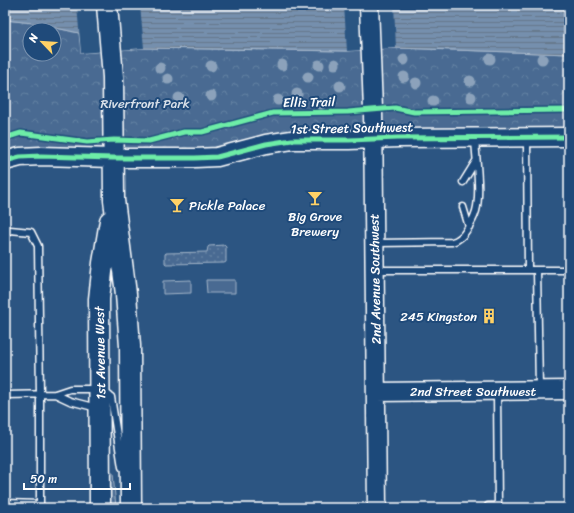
<svg xmlns="http://www.w3.org/2000/svg" width="574" height="513" font-family="Sriracha,sans-serif">
<style>
.grass{fill:url(#grass-dots);stroke:#a4b5c8}
.forest{fill:url(#forest-crowns);stroke:#a4b5c8;fill-rule:evenodd}
.pitch{fill:#486b92;stroke:#a4b5c8}
.water{fill:url(#water-rules);stroke:#acbcce}
.pier{fill:#2c5582}
.lines{fill:none;stroke-linecap:round;stroke-linejoin:round}
.lane-casing{stroke:#fff;stroke-width:9}
.secondary-casing{stroke:#fff;stroke-width:21}
.primary-casing{stroke:#fff;stroke-width:23}
.lane{stroke:#1f4a7a;stroke-width:6}
.secondary{stroke:#1f4a7a;stroke-width:18}
.primary{stroke:#1f4a7a;stroke-width:20}
.cycleway-casing{stroke:#1f4a7a;stroke-width:8}
.cycleway{stroke:#6deda7;stroke-width:5}
.tree{fill:#8ca2bb}
.labels{text-anchor:middle;dominant-baseline:central;stroke-width:4;stroke-linejoin:round;paint-order:stroke}
.street-label{font-size:13px;fill:#fff;stroke:#1f4a7a}
.park-label{font-size:13px;fill:#dae1e9;stroke:#1f4a7a}
.poi-label{font-size:13px;fill:#fff;stroke:#1f4a7a;text-anchor:start}
</style>
<defs>
<pattern id="grass-dots" width="8" height="8" patternUnits="userSpaceOnUse"><rect width="8" height="8" fill="#486b92"/><path d="M2 2h.1M6 6h.1" fill="none" stroke="#6381a2" stroke-width="1.8" stroke-linecap="round"/></pattern>
<pattern id="forest-crowns" width="20" height="18" patternUnits="userSpaceOnUse"><rect width="20" height="18" fill="#486b92"/><path d="M2 6a3 3 0 1 1 6 0M12 15a3 3 0 1 1 6 0" fill="none" stroke="#6381a2"/></pattern>
<pattern id="water-rules" width="6" height="5" patternUnits="userSpaceOnUse"><rect width="6" height="5" fill="#748fad"/><path d="M0 2.5h6" fill="none" stroke="#66788b"/></pattern>
</defs>
<rect width="100%" height="100%" fill="#2c5582"/>
<filter id="ink" filterUnits="userSpaceOnUse"><feTurbulence type="fractalNoise" baseFrequency=".025" numOctaves="2"/><feDisplacementMap in="SourceGraphic" scale="8" xChannelSelector="R" yChannelSelector="G"/><feConvolveMatrix kernelMatrix="1 2 1 2 8 2 1 2 1" color-interpolation-filters="sRGB"/></filter>
<g filter="url(#ink)">
<path class="grass" d="M 224,245 L 226,247 L 226,262 L 224,263 L 166,264 L 165,263 L 165,254 L 166,253 L 207,252 L 208,247 L 209,246 Z
M 109,473 L 113,473 L 116,508 L 108,508 Z"/>
<path class="forest" d="M 5,20 L 33,23 L 79,33 L 82,53 L 144,48 L 347,51 L 396,48 L 569,54 L 569,137 L 247,149 L 5,161 ZM 30,30 L 54,30 L 54,54 L 30,54 Z"/>
<path class="pitch" d="M 191,280 L 191,293 L 163,294 L 163,281 Z
M 206,280 L 235,280 L 235,293 L 207,293 Z"/>
<path class="water" d="M 5,5 L 569,5 L 569,54 L 396,48 L 347,51 L 144,48 L 81,53 L 79,33 L 33,23 L 5,20 Z"/>
<path class="pier" d="M 77,5 L 140,5 L 144,48 L 81,53 Z
M 344,5 L 394,5 L 396,48 L 347,51 Z"/>
<g class="lines">
<g class="lane-casing">
<path id="lane" d="M 527,139 L 528,270
M 463,182 L 476,161
M 463,207 L 469,227
M 5,235 L 10,230 L 31,232 L 38,246 L 40,394 L 40,508
M 376,243 L 452,242 C 459,240 463,236 466,231 C 470,225 474,218 476,211 C 481,193 476,159 475,139
M 376,270 L 569,270
M 537,270 L 539,389
M 497,392 L 498,508
M 55,394 L 70,401 L 97,408
M 5,395 L 55,394 L 70,389 L 100,389 L 111,397 L 122,467
M 5,503 L 40,504
M 488,506 L 498,506"/>
</g>
<g class="secondary-casing">
<path id="secondary" d="M 369,5 L 373,110 L 377,508
M 5,161 L 20,157 L 41,156 L 113,158 L 195,158 L 217,157 L 266,144 L 292,140 L 349,140 L 398,138 L 569,137
M 376,392 L 569,390"/>
</g>
<g class="primary-casing">
<path id="primary" d="M 107,5 L 113,77 L 114,200 L 126,294 L 130,346 L 131,508
M 100,508 L 99,299 L 103,263 L 110,221"/>
</g>
<use href="#lane" class="lane"/>
<use href="#secondary" class="secondary"/>
<use href="#primary" class="primary"/>
<g class="cycleway-casing">
<path id="cycleway" d="M 5,138 L 21,133 L 87,142 L 114,140 L 149,141 L 184,132 L 202,132 L 273,113 L 348,112 L 395,108 L 414,112 L 569,110
M 5,161 L 20,157 L 41,156 L 113,158 L 195,158 L 217,157 L 266,144 L 292,140 L 349,140 L 398,138 L 569,137"/>
</g>
<use href="#cycleway" class="cycleway"/>
</g>
<g class="tree">
<circle cx="490" cy="59" r="5.5"/>
<circle cx="542" cy="59" r="5.5"/>
<circle cx="404" cy="60" r="5.5"/>
<circle cx="335" cy="64" r="5.5"/>
<circle cx="282" cy="65" r="5.5"/>
<circle cx="319" cy="65" r="5.5"/>
<circle cx="211" cy="66" r="5.5"/>
<circle cx="160" cy="68" r="5.5"/>
<circle cx="308" cy="77" r="5.5"/>
<circle cx="404" cy="77" r="5.5"/>
<circle cx="168" cy="79" r="5.5"/>
<circle cx="470" cy="81" r="5.5"/>
<circle cx="416" cy="83" r="5.5"/>
<circle cx="340" cy="86" r="5.5"/>
<circle cx="297" cy="94" r="5.5"/>
<circle cx="211" cy="96" r="5.5"/>
<circle cx="471" cy="97" r="5.5"/>
<circle cx="179" cy="98" r="5.5"/>
<circle cx="278" cy="100" r="5.5"/>
<circle cx="433" cy="101" r="5.5"/>
<circle cx="321" cy="104" r="5.5"/>
</g>
</g>
<defs>
<g id="bar-bare" transform="scale(1.2)"><path d="M-6-5H6L.8 .8V4.5H3.5V6h-7V4.5H-.8V.8Z" fill="#ffd166" stroke="#1f4a7a" stroke-width="2.5" paint-order="stroke"/></g>
<g id="building-bare" transform="scale(1.2)"><path d="M-4-6H4V6H1V3H-1V6H-4ZM-2.5-4.3h1.7v1.8h-1.7ZM.8-4.3h1.7v1.8H.8ZM-2.5-1h1.7V.8h-1.7ZM.8-1h1.7V.8H.8Z" fill="#ffd166" stroke="#1f4a7a" stroke-width="2.5" paint-order="stroke"/></g>
</defs>
<g fill-rule="evenodd">
<use href="#bar-bare" x="315" y="198"/>
<use href="#bar-bare" x="177" y="205"/>
<use href="#building-bare" x="489" y="316"/>
</g>
<g class="labels">
<g class="street-label">
<text transform="translate(309 102) rotate(-1)">Ellis Trail</text>
<text transform="translate(352 128) rotate(-1)">1st Street Southwest</text>
<text transform="translate(375 279) rotate(-91)">2nd Avenue Southwest</text>
<text transform="translate(100 353) rotate(-91)">1st Avenue West</text>
<text x="473" y="391">2nd Street Southwest</text>
</g>
<g class="park-label">
<text x="145" y="103">Riverfront Park</text>
</g>
<g class="poi-label">
<text x="189" y="205">Pickle Palace</text>
<text x="315" y="216" text-anchor="middle">Big Grove<tspan x="315" dy="15">Brewery</tspan></text>
<text x="477" y="316" text-anchor="end">245 Kingston</text>
</g>
</g>
<rect width="574" height="513" fill="none" stroke="#1f4a7a" stroke-width="20"/>
<rect x="10" y="10" width="554" height="493" fill="none" stroke="#fff" stroke-width="1.5" filter="url(#ink)"/>
<g transform="translate(42 42) rotate(295)"><circle r="19" fill="#1f4a7a" stroke="#7992af"/>
<path d="M0-3L7 15L0 10L-7 15Z" fill="#ffd166"/>
<text y="-6" font-size="11" font-weight="bold" text-anchor="middle" fill="#ffffff">N</text>
</g>
<path d="M24 483v6h106v-6" fill="none" stroke="#ffffff" stroke-width="2"/>
<text x="30" y="483" font-size="12" fill="#ffffff" stroke="#1f4a7a" stroke-width="3" paint-order="stroke">50 m</text>
</svg>
